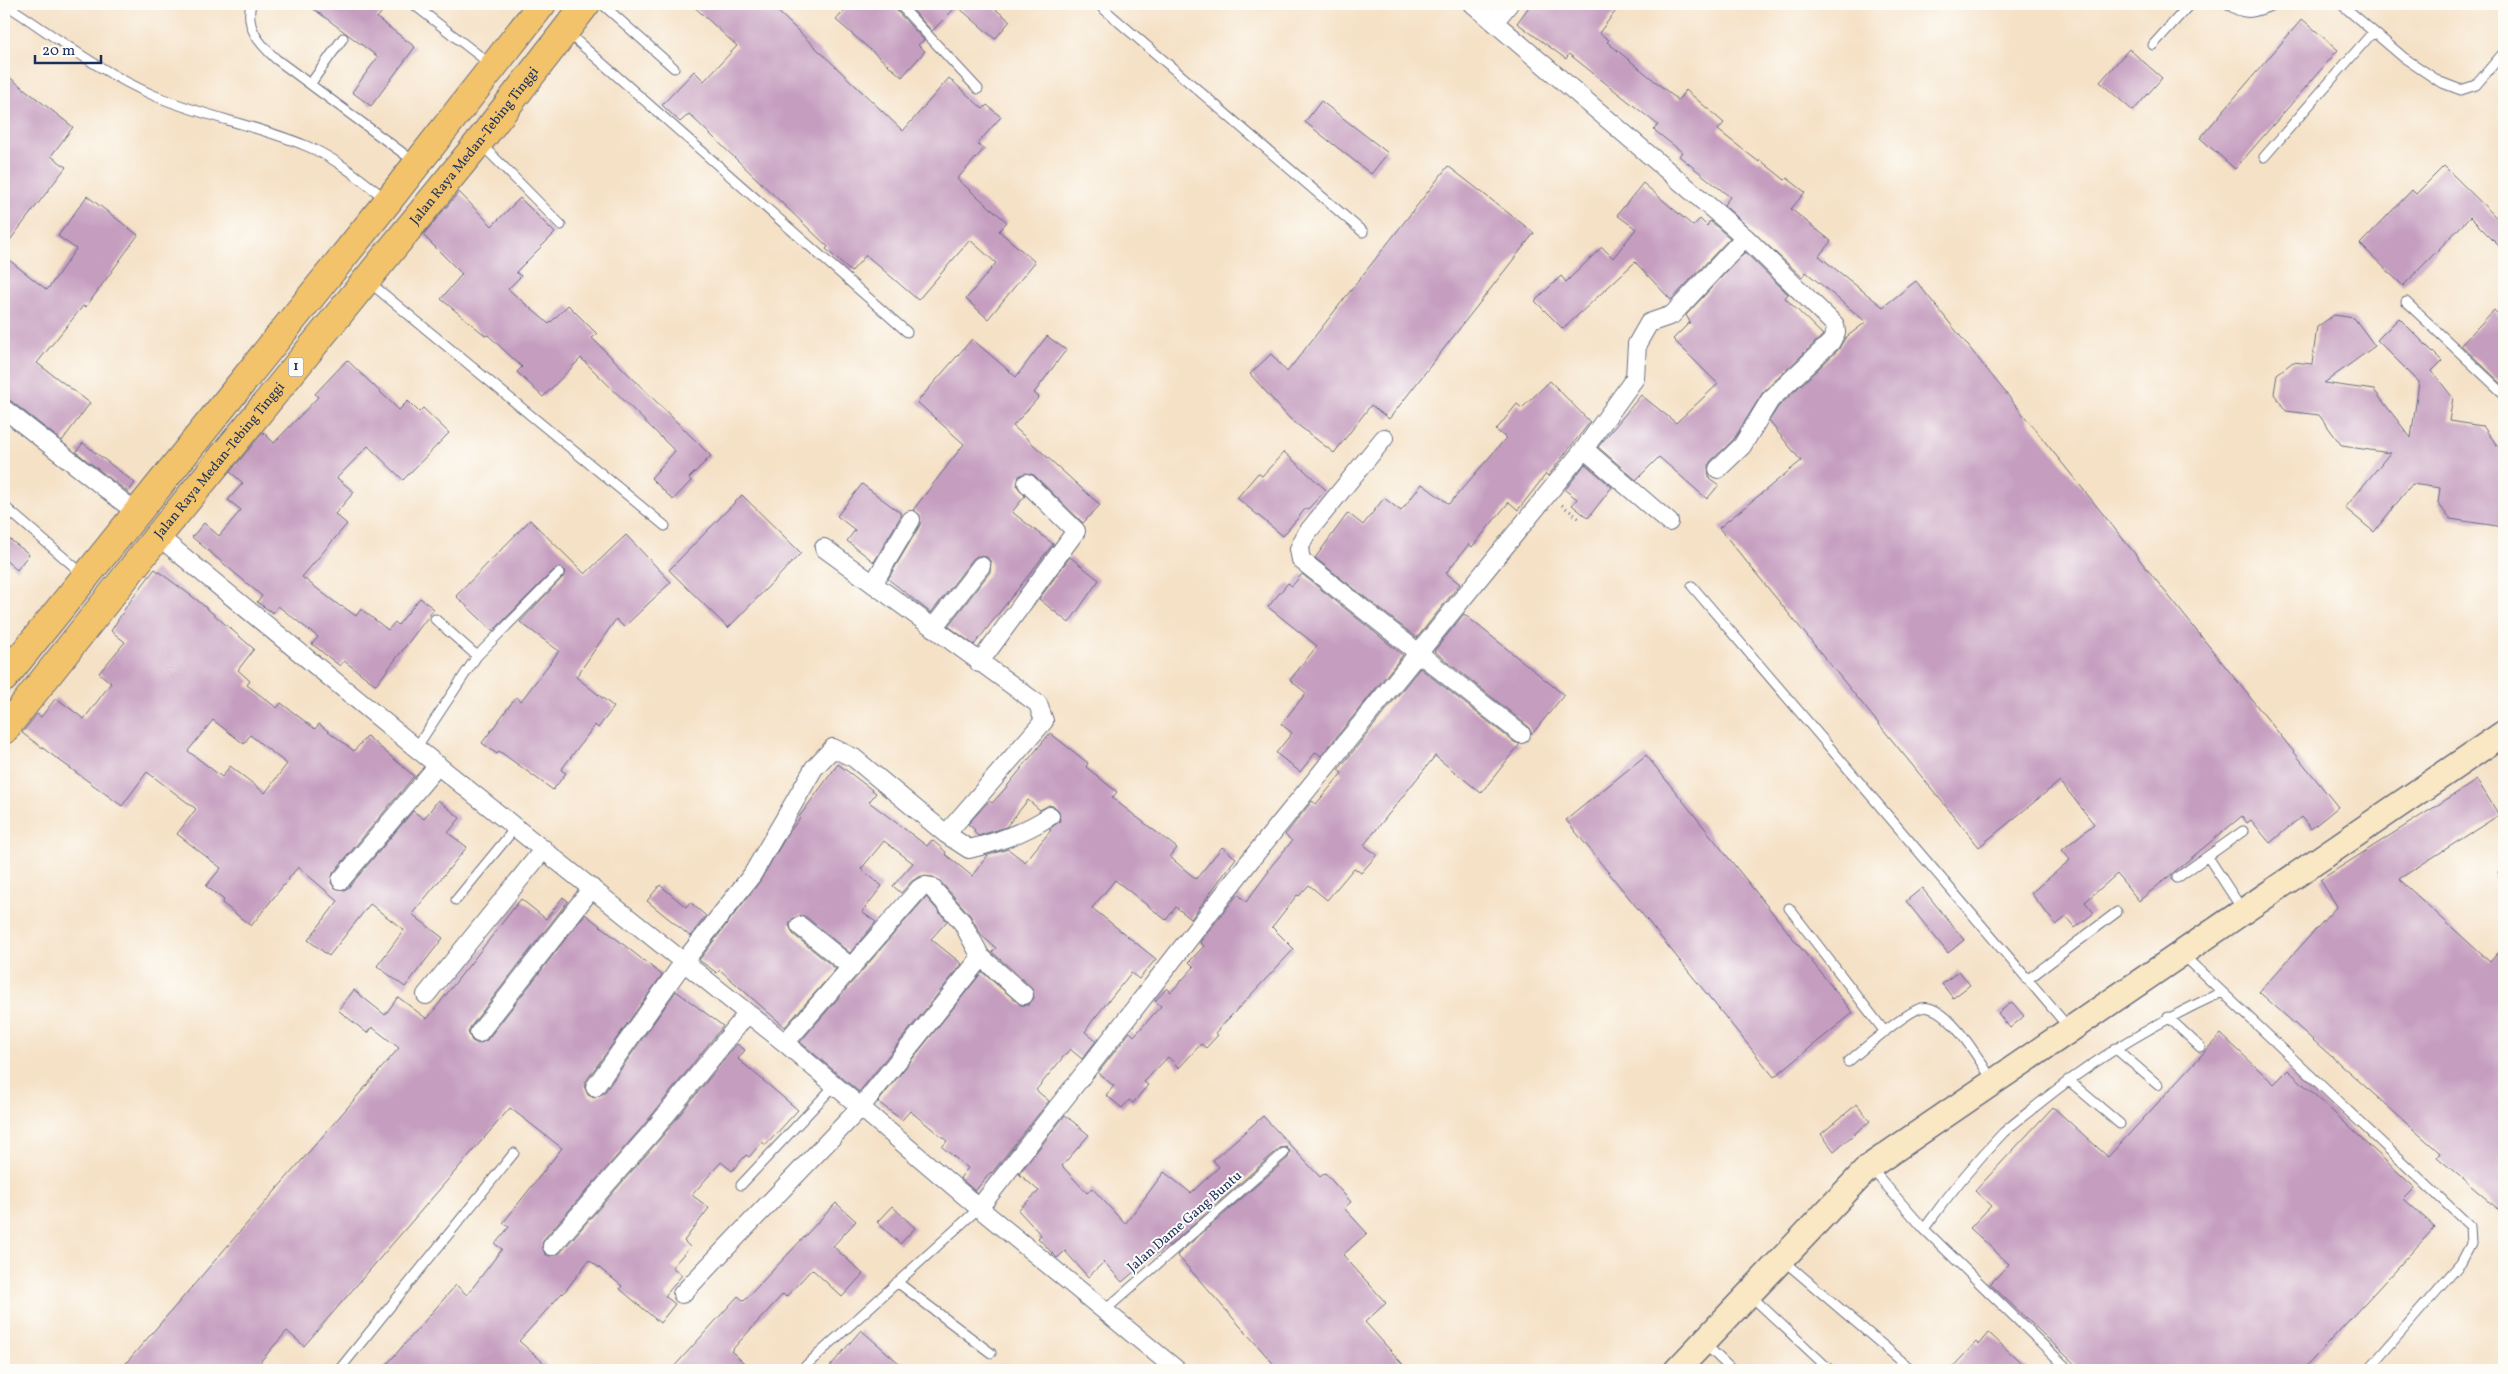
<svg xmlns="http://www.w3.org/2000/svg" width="2508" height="1374" font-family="Vollkorn,serif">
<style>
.building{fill:#c59dbf;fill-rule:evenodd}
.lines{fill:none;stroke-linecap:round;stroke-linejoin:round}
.lane-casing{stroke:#676d82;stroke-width:11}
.street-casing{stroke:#676d82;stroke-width:20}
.secondary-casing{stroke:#676d82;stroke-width:28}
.highway-casing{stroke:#676d82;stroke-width:30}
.path{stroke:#676d82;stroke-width:3;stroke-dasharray:1 4;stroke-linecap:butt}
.lane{stroke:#fff;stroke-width:9}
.street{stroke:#fff;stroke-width:18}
.secondary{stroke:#fae7c3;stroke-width:25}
.highway{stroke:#f2c36a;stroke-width:28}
.labels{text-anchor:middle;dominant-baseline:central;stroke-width:4;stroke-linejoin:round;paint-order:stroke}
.shield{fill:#fdfcf7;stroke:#5f6c8c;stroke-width:1}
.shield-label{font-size:12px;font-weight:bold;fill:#1b2f5e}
.street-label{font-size:14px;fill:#1b2f5e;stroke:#fdfcf7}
</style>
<rect width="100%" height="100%" fill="#fdfcf7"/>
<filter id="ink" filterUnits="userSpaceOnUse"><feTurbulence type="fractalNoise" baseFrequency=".02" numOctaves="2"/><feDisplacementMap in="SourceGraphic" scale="10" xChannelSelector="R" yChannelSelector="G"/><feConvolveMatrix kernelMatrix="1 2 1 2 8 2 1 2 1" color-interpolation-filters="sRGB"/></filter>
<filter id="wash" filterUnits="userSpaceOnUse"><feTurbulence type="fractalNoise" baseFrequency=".0096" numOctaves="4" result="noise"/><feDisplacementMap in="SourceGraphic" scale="20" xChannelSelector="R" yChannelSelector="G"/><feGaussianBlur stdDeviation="1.12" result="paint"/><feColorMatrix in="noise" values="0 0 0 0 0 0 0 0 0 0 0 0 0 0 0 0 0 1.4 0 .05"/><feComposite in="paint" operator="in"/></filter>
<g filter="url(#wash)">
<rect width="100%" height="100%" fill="#f5e1c6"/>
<g id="blocks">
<path class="building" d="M 307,4 L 388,4 L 377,18 L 415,47 L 371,106 L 352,92 L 378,57 Z
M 691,4 L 770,4 L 903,131 L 949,78 L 983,109 L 987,105 L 1001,117 L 977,144 L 984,149 L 957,179 L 1007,222 L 999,231 L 1035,262 L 988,319 L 966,299 L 996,263 L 970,240 L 918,300 L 866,255 L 851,272 L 826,249 L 828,247 L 689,114 L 680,122 L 662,105 L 694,71 L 704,81 L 737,46 Z
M 850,4 L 893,4 L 894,8 L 924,40 L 918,45 L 925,51 L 902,77 L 836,20 Z
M 907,4 L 989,4 L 1010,21 L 995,39 L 957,6 L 932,31 Z
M 1531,4 L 1621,4 L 1599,33 L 1609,40 L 1607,42 L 1678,100 L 1686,90 L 1724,123 L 1718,130 L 1759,162 L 1760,160 L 1785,180 L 1787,178 L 1805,192 L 1791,209 L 1831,241 L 1819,256 L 1883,307 L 1916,281 L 2338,807 L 2311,829 L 2301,817 L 2270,843 L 2251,820 L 2247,823 L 2242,816 L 2139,901 L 2117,874 L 2085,902 L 2094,913 L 2075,928 L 2066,917 L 2056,925 L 2031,893 L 2070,860 L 2062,850 L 2094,824 L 2060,781 L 1979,847 L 1719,528 L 1801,461 L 1769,421 L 1778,407 L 1838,350 L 1845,338 L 1866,322 L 1806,272 L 1802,277 L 1724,205 L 1730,197 L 1679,156 L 1682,152 L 1654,130 L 1658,125 L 1569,54 L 1566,59 L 1517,23 Z
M 2302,19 L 2338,50 L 2235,169 L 2200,138 Z
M 2129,49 L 2162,78 L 2133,111 L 2100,82 Z
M 4,73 L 73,127 L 51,156 L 66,167 L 4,248 Z
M 1321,101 L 1388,153 L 1371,174 L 1305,122 Z
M 1448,166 L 1534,233 L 1389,419 L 1371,405 L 1334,453 L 1289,418 L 1250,374 L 1271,354 L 1287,372 Z
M 2444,166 L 2504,225 L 2504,251 L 2470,217 L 2403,286 L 2360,244 L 2412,190 L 2416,194 Z
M 1643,183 L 1693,226 L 1700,219 L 1707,226 L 1710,221 L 1730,238 L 1671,300 L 1635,262 L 1563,329 L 1535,301 L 1561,276 L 1566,282 L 1602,247 L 1613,258 L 1636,229 L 1617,215 Z
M 459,192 L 492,226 L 520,198 L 555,233 L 516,272 L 521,276 L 508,289 L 549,324 L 568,305 L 597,334 L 592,338 L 711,456 L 689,478 L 691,481 L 673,500 L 651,478 L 675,451 L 581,358 L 543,397 L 517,372 L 522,367 L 488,335 L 486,336 L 441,299 L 462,274 L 423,235 Z
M 87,196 L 138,235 L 86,307 L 83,306 L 37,363 L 90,403 L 62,441 L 11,401 L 4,398 L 4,256 L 47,290 L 76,249 L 58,236 Z
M 1745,252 L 1788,294 L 1785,298 L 1823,335 L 1763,392 L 1734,439 L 1710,462 L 1708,467 L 1709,478 L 1719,485 L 1707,499 L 1659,457 L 1636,480 L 1598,447 L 1641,395 L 1676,423 L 1718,384 L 1673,339 L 1690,322 L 1686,315 Z
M 2494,310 L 2504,320 L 2504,386 L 2461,345 Z
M 2334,315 L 2354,318 L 2375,346 L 2324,383 L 2374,390 L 2411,438 L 2419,382 L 2377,340 L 2399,318 L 2442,361 L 2432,371 L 2453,398 L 2449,421 L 2483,426 L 2504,455 L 2504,527 L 2450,519 L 2438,503 L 2440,488 L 2412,484 L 2374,532 L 2345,508 L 2390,453 L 2342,446 L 2319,415 L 2286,411 L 2274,394 L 2277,374 L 2293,362 L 2312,364 L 2317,327 Z
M 1047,336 L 1066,350 L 1034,393 L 1039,397 L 1013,426 L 1100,505 L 1083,523 L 1034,475 L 1025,473 L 1019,476 L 1017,486 L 1025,496 L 1012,512 L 1053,544 L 974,645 L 948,626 L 990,572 L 991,562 L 987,557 L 977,556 L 973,559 L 931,613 L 888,579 L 920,525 L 920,515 L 913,510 L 964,444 L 917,402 L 972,339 L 1016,377 Z
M 347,360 L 399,410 L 408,401 L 419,412 L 423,408 L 449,433 L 403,480 L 368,446 L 337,478 L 354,492 L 335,514 L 347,524 L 302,577 L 341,607 L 342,606 L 356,616 L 361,609 L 388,630 L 395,622 L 398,625 L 420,598 L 434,609 L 376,685 L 344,661 L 340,666 L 312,644 L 318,637 L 278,606 L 273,613 L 257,602 L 262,596 L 192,537 L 204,523 L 219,536 L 241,510 L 228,500 L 243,483 L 230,472 L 263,432 L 274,443 L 318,397 L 315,394 Z
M 1550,381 L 1590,422 L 1548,476 L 1546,474 L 1518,510 L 1509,502 L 1472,547 L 1469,544 L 1446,573 L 1460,584 L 1417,638 L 1315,558 L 1348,513 L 1363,525 L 1384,498 L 1401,511 L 1422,484 L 1449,504 L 1506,438 L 1496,430 L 1517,404 L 1522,408 Z
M 83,443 L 135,483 L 128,492 L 76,452 Z
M 1284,452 L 1326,490 L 1307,510 L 1306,508 L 1283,536 L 1237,498 L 1258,473 L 1262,476 Z
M 1585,464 L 1612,487 L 1588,518 L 1572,505 L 1577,499 L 1565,490 Z
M 862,484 L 902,514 L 874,562 L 847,541 L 855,530 L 837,516 Z
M 742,495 L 801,553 L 728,628 L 669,570 Z
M 530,520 L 585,574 L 626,535 L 671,582 L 624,627 L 616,619 L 576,677 L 614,707 L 598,728 L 595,725 L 561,770 L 566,773 L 553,790 L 499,751 L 497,754 L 482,743 L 516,697 L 521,701 L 559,651 L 520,622 L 563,577 L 565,571 L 560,567 L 555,569 L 493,631 L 456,596 Z
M 4,535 L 29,554 L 17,570 L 4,559 Z
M 1070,557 L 1099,580 L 1069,623 L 1039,599 Z
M 155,569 L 197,600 L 254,649 L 238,670 L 250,681 L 247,685 L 277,708 L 281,703 L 315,729 L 319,724 L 354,751 L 367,736 L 414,776 L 333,873 L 331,883 L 335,888 L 344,890 L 349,887 L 413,811 L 424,819 L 438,800 L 460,818 L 448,833 L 467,847 L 412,914 L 443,938 L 405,987 L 377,966 L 404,930 L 370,904 L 329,956 L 308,940 L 338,901 L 298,867 L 251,926 L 222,903 L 224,900 L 206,886 L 221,868 L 177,834 L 196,809 L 147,772 L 122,806 L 22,733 L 37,714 L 41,717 L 56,698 L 84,719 L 111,683 L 99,673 L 125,642 L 111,631 L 128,604 ZM 213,720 L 244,744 L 250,735 L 287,764 L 265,793 L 230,766 L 222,777 L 188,751 Z
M 1302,574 L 1403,655 L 1321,756 L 1316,752 L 1300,772 L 1276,753 L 1292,733 L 1281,724 L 1306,693 L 1290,680 L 1317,646 L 1268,607 L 1288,583 L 1292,586 Z
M 1464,614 L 1564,695 L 1532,734 L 1528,726 L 1434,651 Z
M 1420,668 L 1514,742 L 1520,744 L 1481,793 L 1435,756 L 1364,845 L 1377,855 L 1361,873 L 1354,868 L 1327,900 L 1309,885 L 1299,896 L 1297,895 L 1272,927 L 1294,949 L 1215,1033 L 1218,1035 L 1206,1048 L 1201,1044 L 1179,1068 L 1168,1057 L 1144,1082 L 1148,1085 L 1133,1103 L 1129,1100 L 1122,1108 L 1106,1095 L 1114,1086 L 1098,1073 L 1130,1032 L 1134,1036 L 1161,1006 L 1155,1001 L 1167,988 L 1171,992 L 1194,967 L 1189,962 L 1204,946 L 1200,942 L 1238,894 L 1246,902 L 1269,871 L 1268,870 L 1292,841 L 1285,835 L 1312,801 L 1316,804 L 1342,773 L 1338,770 Z
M 1050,733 L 1088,763 L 1086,767 L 1117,792 L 1112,798 L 1177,848 L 1170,857 L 1196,879 L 1222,847 L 1236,858 L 1191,919 L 1176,907 L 1166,920 L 1115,880 L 1092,908 L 1156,959 L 1139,979 L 1131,973 L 1093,1020 L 1085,1032 L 1096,1041 L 1082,1059 L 1070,1049 L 1036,1090 L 1049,1101 L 992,1173 L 991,1172 L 975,1191 L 960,1178 L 968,1168 L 942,1147 L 947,1141 L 910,1111 L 902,1120 L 878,1102 L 982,972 L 1021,1005 L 1028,1005 L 1034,998 L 1031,987 L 992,952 L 996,948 L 982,936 L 970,915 L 939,880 L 933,877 L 921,876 L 912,881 L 901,893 L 893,886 L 913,863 L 884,841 L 861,869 L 882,886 L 862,912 L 876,922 L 850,953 L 806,917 L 801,915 L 792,919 L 789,925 L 793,934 L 836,969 L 785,1027 L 720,970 L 717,973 L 699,960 L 760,881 L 787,835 L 800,818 L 799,817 L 838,764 L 876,793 L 869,802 L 927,846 L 932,840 L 946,852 L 945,854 L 972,876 L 988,855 L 1008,849 L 1025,862 L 1051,830 L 1049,829 L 1060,821 L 1059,811 L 1055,807 L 1049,805 L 1040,810 L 1028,800 L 1006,827 L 978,836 L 974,832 L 975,830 L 968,824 L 989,801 L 992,803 L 1004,790 Z
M 1646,755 L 1853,1013 L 1774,1077 L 1566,820 Z
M 2477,780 L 2499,815 L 2399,879 L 2490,962 L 2504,946 L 2504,1214 L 2437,1157 L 2440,1153 L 2259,992 L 2337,906 L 2320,880 Z
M 660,885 L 686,907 L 690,902 L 706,916 L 690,936 L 647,901 Z
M 1922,888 L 1964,940 L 1948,953 L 1906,901 Z
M 563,897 L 568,901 L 471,1026 L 468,1032 L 472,1041 L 478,1044 L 487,1040 L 585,914 L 662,975 L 586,1081 L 584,1086 L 588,1095 L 594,1098 L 604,1093 L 676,991 L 723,1026 L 644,1125 L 544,1239 L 542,1244 L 545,1254 L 550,1256 L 560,1253 L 660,1139 L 737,1044 L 745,1050 L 738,1059 L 798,1110 L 766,1145 L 762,1142 L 749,1157 L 746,1155 L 732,1171 L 721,1162 L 692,1195 L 709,1208 L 684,1241 L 690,1247 L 672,1267 L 682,1275 L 665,1296 L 675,1304 L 660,1323 L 620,1289 L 622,1286 L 589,1260 L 563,1294 L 562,1293 L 519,1341 L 552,1370 L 382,1370 L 456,1285 L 467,1295 L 502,1249 L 495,1244 L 509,1227 L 503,1223 L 562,1148 L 510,1108 L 304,1346 L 287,1331 L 253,1370 L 120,1370 L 399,1048 L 372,1027 L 367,1033 L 338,1010 L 354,990 L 385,1015 L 398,997 L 427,1019 L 521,899 L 546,919 Z
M 926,897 L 947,921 L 931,939 L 962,964 L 859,1092 L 800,1042 Z
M 1959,971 L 1970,985 L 1953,998 L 1942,984 Z
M 2012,1002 L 2024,1016 L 2010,1028 L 1998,1013 Z
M 2221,1034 L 2274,1084 L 2288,1070 L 2415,1188 L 2404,1199 L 2435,1227 L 2303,1370 L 2081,1370 L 1990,1284 L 2009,1264 L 1970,1228 L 1991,1206 L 1975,1191 L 2053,1107 L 2108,1157 Z
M 1857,1104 L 1870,1121 L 1834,1151 L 1821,1134 Z
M 1065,1115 L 1089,1135 L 1062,1166 L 1087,1193 L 1092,1188 L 1125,1224 L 1164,1172 L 1191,1193 L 1219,1167 L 1213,1160 L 1263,1116 L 1320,1177 L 1325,1173 L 1351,1202 L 1344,1208 L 1367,1233 L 1343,1255 L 1386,1303 L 1365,1322 L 1408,1370 L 1279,1370 L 1177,1255 L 1288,1158 L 1290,1151 L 1286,1147 L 1280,1148 L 1169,1246 L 1167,1244 L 1122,1282 L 1104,1262 L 1088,1277 L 1065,1251 L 1057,1258 L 1038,1238 L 1041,1235 L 1018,1210 L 1039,1191 L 1019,1174 Z
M 836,1203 L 856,1221 L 833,1246 L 863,1274 L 842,1297 L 812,1269 L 786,1297 L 783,1294 L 731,1351 L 752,1370 L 671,1370 L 738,1296 L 744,1301 Z
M 892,1206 L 915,1228 L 900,1244 L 877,1222 Z
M 861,1330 L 907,1370 L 827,1370 Z
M 1989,1333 L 2029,1370 L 1950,1370 L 1976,1342 L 1979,1345 Z"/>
</g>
</g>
<g filter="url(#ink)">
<use href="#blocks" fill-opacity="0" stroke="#676d82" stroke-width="1"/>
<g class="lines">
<g class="lane-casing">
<path id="lane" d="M 5,4 C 53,35 100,72 153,95 C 202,116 255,125 304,145 C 335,157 360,179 386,199
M 251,4 C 245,28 260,44 276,59 L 415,162
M 413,4 L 490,64
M 602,4 L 674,68
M 899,4 L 978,89
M 1098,4 L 1363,232
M 2228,4 C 2245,18 2257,12 2275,4
M 2341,4 L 2403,57 L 2440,82 L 2461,90 L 2476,85 L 2504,52
M 568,33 L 907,332
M 2153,45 L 2190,4
M 311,83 L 343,38
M 481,144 L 561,225
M 2264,157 L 2373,32
M 369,282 L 665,526
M 2406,302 L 2504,394
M 4,506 L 84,575
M 1692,586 L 2070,1029
M 435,619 L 477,656
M 416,748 L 477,656 L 559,573
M 2208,857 L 2242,909
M 2504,876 L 2504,874
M 2177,878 L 2243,831
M 456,900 L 516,827
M 1789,908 L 1885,1032
M 2182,954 L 2470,1226 L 2471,1244 L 2461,1263 L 2368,1370
M 2027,980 L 2117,912
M 2168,1017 L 2200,1047
M 2115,1048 L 2158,1085
M 1848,1062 C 1862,1050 1906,1012 1921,1008 C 1947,1002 1981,1063 1993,1081
M 2068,1080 L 2120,1124
M 1870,1167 L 1924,1229 L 2069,1370
M 741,1185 L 834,1086
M 1924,1229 C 1948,1195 1974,1163 2003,1133 C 2015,1122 2029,1112 2041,1102 C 2097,1057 2157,1022 2222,992
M 1783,1260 L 1912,1370
M 897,1282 L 991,1353
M 1751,1296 L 1830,1370
M 1104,1311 L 1284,1153
M 1704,1343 L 1732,1370
M 339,1370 L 514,1153
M 801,1370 L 979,1208"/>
</g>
<g class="street-casing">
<path id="street" d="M 1473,4 L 1745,237 L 1835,325 L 1836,332 L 1831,342 L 1770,400 L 1742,446 L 1718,469
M 1495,21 L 1509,4
M 4,409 L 137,513
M 1384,438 L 1306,534 L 1299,549 L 1301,560 L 1521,734
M 1584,449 L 1669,522
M 158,536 L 416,748 L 785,1043 L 979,1208 L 1177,1370
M 873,584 L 911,520
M 933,628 L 981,566
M 979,663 L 1076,531 L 1027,483
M 946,834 L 969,849 C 999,842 1024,833 1050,816
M 341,880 L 438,765
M 800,926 L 852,968
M 981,957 L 1024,995
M 426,995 L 544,849
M 479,1033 L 592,888
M 595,1087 L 683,963 L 752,875 L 814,768 L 833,748 L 854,758 L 946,834 L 1044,721 L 1038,704 L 824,548
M 979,1208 L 1252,858 L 1584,449 L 1635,378 L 1637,344 L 1649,323 L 1672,315 L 1745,237
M 552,1246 L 652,1132 L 747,1014
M 682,1294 L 861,1107 L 981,957 L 962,922 L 931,887 L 925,886 L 920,888 L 785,1043"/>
</g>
<g class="secondary-casing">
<path id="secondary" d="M 1677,1370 L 1869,1167 L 2504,733"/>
</g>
<g class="highway-casing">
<g id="highway">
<path d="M 4,678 L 388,201 L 542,4"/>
<path id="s1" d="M 4,730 L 158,536 L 479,142 L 586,4"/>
</g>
</g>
<path class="path" d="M 1562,505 L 1581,520"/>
<use href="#lane" class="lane"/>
<use href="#street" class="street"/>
<use href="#secondary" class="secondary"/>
<use href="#highway" class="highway"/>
</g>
</g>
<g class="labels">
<rect class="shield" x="288.5" y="357.5" width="15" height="19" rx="4"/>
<g class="shield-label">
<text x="296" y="367">1</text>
</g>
<g class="street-label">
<text stroke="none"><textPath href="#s1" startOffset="750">Jalan Raya Medan-Tebing Tinggi</textPath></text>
<text stroke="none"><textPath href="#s1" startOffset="345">Jalan Raya Medan-Tebing Tinggi</textPath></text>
<text transform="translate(1185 1222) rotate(-41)">Jalan Dame Gang Buntu</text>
</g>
</g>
<rect width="2508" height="1374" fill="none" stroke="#fdfcf7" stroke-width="20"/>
<path d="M35 55v8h66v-8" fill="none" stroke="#1b2f5e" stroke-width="2.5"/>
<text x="42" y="55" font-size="15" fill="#1b2f5e" stroke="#fdfcf7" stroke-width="4" paint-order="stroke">20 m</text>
</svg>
